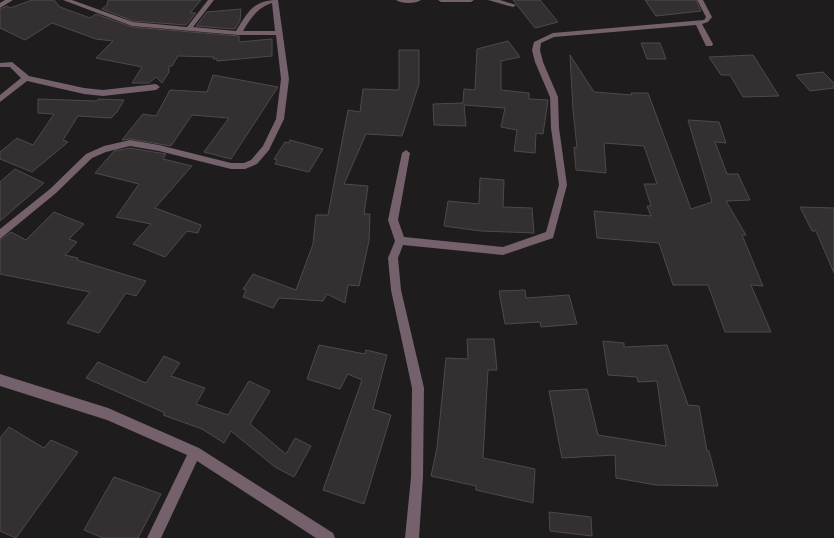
<svg xmlns="http://www.w3.org/2000/svg" width="834" height="538" font-family="Manrope,sans-serif">
<style>
.building{fill:#343032;stroke:#4d4a4b}
.lines{fill:none;stroke-linecap:round;stroke-linejoin:round}
.minor{fill:#74616b;fill-rule:evenodd}
</style>
<rect width="100%" height="100%" fill="#1f1c1e"/>
<path class="building" d="M 32,0 L 54,0 L 60,7 L 90,18 L 96,14 L 132,27 L 239,36 L 239,42 L 272,39 L 272,56 L 217,61 L 217,59 L 213,59 L 214,57 L 178,56 L 172,66 L 169,66 L 169,72 L 162,83 L 156,77 L 149,83 L 132,83 L 142,67 L 96,58 L 113,41 L 96,39 L 52,23 L 25,40 L 0,28 L 0,9 L 7,6 L 10,8 Z
M 108,0 L 201,0 L 190,13 L 196,13 L 186,25 L 133,21 L 102,9 L 107,5 Z
M 513,0 L 540,0 L 558,22 L 535,28 Z
M 645,0 L 696,0 L 701,11 L 656,16 Z
M 241,9 L 240,21 L 235,29 L 196,26 L 207,12 Z
M 508,41 L 520,57 L 501,61 L 501,90 L 529,93 L 529,99 L 548,100 L 543,134 L 536,133 L 535,153 L 514,151 L 517,130 L 501,127 L 505,108 L 464,105 L 466,126 L 434,125 L 433,104 L 463,103 L 464,89 L 475,90 L 477,49 Z
M 641,43 L 660,43 L 666,59 L 647,59 Z
M 399,50 L 419,50 L 419,84 L 402,136 L 366,134 L 344,184 L 368,186 L 364,214 L 370,214 L 369,241 L 359,286 L 348,285 L 345,303 L 327,294 L 323,301 L 279,298 L 273,308 L 243,297 L 246,290 L 243,289 L 253,274 L 296,290 L 313,244 L 316,215 L 328,215 L 348,110 L 360,112 L 363,89 L 399,90 Z
M 570,55 L 594,92 L 632,95 L 631,93 L 648,93 L 691,209 L 712,202 L 688,120 L 719,122 L 726,143 L 715,142 L 727,174 L 738,174 L 750,200 L 726,201 L 746,235 L 742,235 L 763,286 L 751,285 L 771,332 L 725,332 L 708,285 L 673,285 L 659,243 L 597,238 L 594,211 L 651,216 L 647,206 L 651,206 L 644,184 L 657,184 L 644,146 L 604,143 L 606,173 L 576,170 L 574,147 L 577,148 L 573,110 Z
M 753,55 L 779,96 L 743,97 L 730,75 L 721,75 L 709,57 Z
M 823,72 L 834,83 L 834,88 L 810,91 L 796,75 Z
M 213,75 L 278,87 L 231,159 L 204,152 L 229,118 L 192,115 L 171,146 L 130,139 L 122,140 L 143,114 L 156,116 L 170,90 L 207,92 Z
M 38,99 L 97,101 L 98,99 L 124,100 L 117,112 L 111,118 L 78,116 L 63,140 L 68,142 L 32,172 L 0,159 L 0,152 L 17,138 L 33,145 L 54,114 L 38,113 Z
M 290,140 L 323,149 L 309,172 L 275,164 L 277,160 L 274,159 L 285,142 L 289,143 Z
M 130,148 L 166,154 L 163,159 L 192,166 L 155,208 L 201,225 L 198,233 L 187,231 L 165,257 L 133,244 L 151,224 L 116,217 L 139,184 L 95,173 L 114,151 Z
M 15,169 L 44,183 L 0,221 L 0,182 Z
M 480,178 L 504,180 L 503,207 L 532,208 L 534,233 L 481,231 L 444,226 L 448,201 L 479,204 Z
M 800,207 L 834,208 L 834,273 L 816,231 L 812,231 Z
M 54,212 L 84,224 L 69,239 L 77,242 L 65,255 L 78,258 L 77,260 L 146,281 L 136,296 L 126,293 L 99,333 L 67,323 L 90,292 L 0,274 L 0,240 L 11,232 L 26,240 Z
M 525,290 L 526,298 L 569,295 L 577,324 L 541,327 L 540,322 L 505,324 L 499,291 Z
M 467,339 L 494,339 L 497,370 L 488,370 L 483,458 L 535,469 L 533,503 L 476,490 L 476,486 L 431,476 L 437,448 L 446,358 L 468,359 Z
M 603,341 L 624,343 L 624,347 L 667,345 L 688,405 L 699,406 L 707,451 L 709,451 L 718,486 L 656,485 L 616,478 L 615,455 L 562,458 L 549,391 L 587,389 L 598,435 L 666,446 L 657,381 L 638,382 L 637,377 L 608,375 Z
M 319,345 L 365,354 L 366,350 L 387,355 L 373,409 L 391,415 L 364,504 L 323,490 L 362,380 L 348,374 L 340,389 L 307,379 Z
M 164,356 L 180,363 L 171,376 L 205,388 L 196,404 L 228,415 L 249,381 L 270,391 L 250,424 L 286,454 L 295,438 L 311,446 L 294,477 L 275,467 L 231,431 L 224,443 L 202,429 L 163,415 L 165,413 L 86,378 L 98,362 L 146,383 Z
M 9,427 L 44,448 L 51,440 L 78,452 L 16,538 L 0,531 L 0,438 Z
M 114,477 L 161,494 L 138,538 L 103,538 L 84,530 Z
M 549,512 L 591,517 L 592,536 L 550,531 Z"/>
<g class="lines">
<path class="minor" d="M 5,0 L 13,0 L 0,8 L 0,3 Z
M 63,0 L 72,0 L 133,22 L 187,27 L 208,0 L 214,0 L 193,27 L 236,31 C 248,12 253,0 278,0 L 289,79 L 284,119 L 269,150 L 257,164 L 245,169 L 231,169 L 159,151 L 130,146 L 106,152 L 92,158 L 56,193 L 0,239 L 0,229 L 50,189 L 86,154 L 104,146 L 130,140 L 159,145 L 231,163 L 244,163 L 251,160 L 263,146 L 276,119 L 281,79 L 276,35 L 238,35 L 132,26 ZM 272,3 L 275,31 L 243,31 C 251,18 257,8 272,3 Z
M 396,0 L 421,0 C 416,4 401,4 396,0 Z
M 438,0 L 474,0 L 471,2 L 441,2 Z
M 488,0 L 500,0 L 516,5 L 513,7 Z
M 697,0 L 703,0 L 712,17 L 708,22 L 702,24 L 713,44 L 712,46 L 706,46 L 696,25 L 554,37 L 541,43 L 540,50 L 543,62 L 558,97 L 559,128 L 567,185 L 553,238 L 503,255 L 403,245 L 398,258 L 401,290 L 424,388 L 423,477 L 419,538 L 405,538 L 411,477 L 412,388 L 391,290 L 388,258 L 395,241 L 388,220 L 402,153 L 406,150 L 410,153 L 398,220 L 404,237 L 503,247 L 546,232 L 559,185 L 551,128 L 550,97 L 535,62 L 532,50 L 534,42 L 553,33 L 704,20 L 706,17 Z
M 12,62 L 29,76 L 84,88 L 103,90 L 156,84 L 160,87 L 156,90 L 103,96 L 84,94 L 27,81 L 0,102 L 0,95 L 21,78 L 10,67 L 0,67 L 0,63 Z
M 0,374 L 108,408 L 199,448 L 333,533 L 335,538 L 316,538 L 197,461 L 161,538 L 147,538 L 187,455 L 107,420 L 0,386 Z"/>
</g>
</svg>
